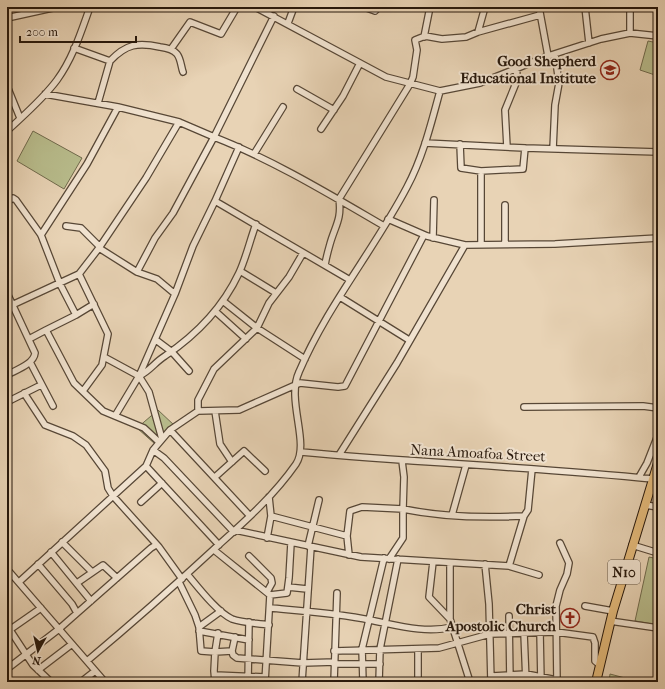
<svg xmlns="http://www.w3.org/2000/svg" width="665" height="689" font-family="'IM FELL French Canon',serif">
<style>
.green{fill:#b8bc8c;stroke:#706a4c}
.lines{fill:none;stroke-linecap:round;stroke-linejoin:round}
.minor-casing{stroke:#574736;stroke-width:8}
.highway-casing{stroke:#27180c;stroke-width:10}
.minor{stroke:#f0e2cf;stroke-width:5.5}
.highway{stroke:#e4ba7a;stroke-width:8}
.labels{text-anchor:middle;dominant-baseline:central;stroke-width:4;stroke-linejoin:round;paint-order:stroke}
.shield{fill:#f0e2cf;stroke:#635546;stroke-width:1}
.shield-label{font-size:14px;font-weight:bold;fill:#27180c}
.poi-label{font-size:15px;font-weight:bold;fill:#27180c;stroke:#f0e2cf;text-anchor:end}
.street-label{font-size:15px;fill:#27180c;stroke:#f0e2cf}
</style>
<rect width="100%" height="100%" fill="#e8d3b5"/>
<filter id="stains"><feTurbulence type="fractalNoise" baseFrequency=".005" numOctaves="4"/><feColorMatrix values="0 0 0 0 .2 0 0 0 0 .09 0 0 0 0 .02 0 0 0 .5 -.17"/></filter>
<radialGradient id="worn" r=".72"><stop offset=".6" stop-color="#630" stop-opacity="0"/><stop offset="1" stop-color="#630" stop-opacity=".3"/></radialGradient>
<path class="green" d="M 648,41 L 658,43 L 658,76 L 640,70 Z
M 33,131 L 82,158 L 64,189 L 17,161 Z
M 158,410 L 175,426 L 155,444 L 137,428 Z
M 649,557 L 658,559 L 658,625 L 635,621 Z
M 610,674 L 640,682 L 609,682 Z"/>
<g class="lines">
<g class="minor-casing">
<path id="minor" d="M 255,7 L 386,77 L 440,91 L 480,83 L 548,56 L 601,39 L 630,33 L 658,36
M 364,7 L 375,11 L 379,7
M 539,7 L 548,56
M 585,7 L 589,43
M 274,16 L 214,137 C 273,160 329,194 384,226
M 7,18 L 57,7
M 288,23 L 294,7
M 478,32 L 485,7
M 630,33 L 630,7
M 424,37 L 430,7
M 74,48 L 110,61 L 98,103
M 171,49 L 190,22 L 221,34 L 237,7
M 110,61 C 126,44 138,42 160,47 C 167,48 173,49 177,54 C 181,59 181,67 183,72
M 7,86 L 20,118
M 297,89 L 334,110
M 45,94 L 118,107
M 321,129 L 343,96 L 360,63
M 7,131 C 24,115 43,99 57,80 C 73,58 81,32 90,7
M 425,143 L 525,148 L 658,152
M 460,144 L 461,168 L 481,171 L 523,169 L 525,148
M 239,147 L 215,201 L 350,280
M 507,147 L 505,110 L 516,83 L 517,69
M 553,149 L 555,105 L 559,83 L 555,54
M 254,154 L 283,107
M 481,171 L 481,244
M 7,202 L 13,198 L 16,200 L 41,235 L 60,284 L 76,315 L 46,330 L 74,383 L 103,411 L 144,428 L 159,442
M 66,226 L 81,228 L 100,247
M 41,235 L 87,164 L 118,107 L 179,122 L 146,178 L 99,248
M 433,238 L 434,200
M 505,244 L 505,205
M 465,245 L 555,244 L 658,238
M 325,265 C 326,258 328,251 330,244 C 335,226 342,219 339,199 L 410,84 L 413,77 L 417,50 L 415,40 L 425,36 L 442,39 L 466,37 L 478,32 L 540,15
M 240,271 L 276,293
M 79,274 L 99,248 L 137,272 L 155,238 L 173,213 L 214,137 L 179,122
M 7,293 L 35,353 C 34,364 16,370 7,375
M 175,294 L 193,246 L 215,201
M 340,297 L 409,340
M 223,301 L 257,328 L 305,359
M 12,305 L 79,274 L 108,334 L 102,365 L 83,391
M 215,311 L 246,339
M 76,315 L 94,304
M 29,339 L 46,330
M 156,340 L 172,352 L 189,371
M 104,357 L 139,376 L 149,392 L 162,439
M 30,362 L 53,406
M 139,376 C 150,371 155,362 165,356 C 196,335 223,307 239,273 C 246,258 250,240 256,224
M 24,393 L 45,425 L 73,436 L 86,445 L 105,471 L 108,488 L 113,496 L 159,547 L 182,579
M 7,402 L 41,385
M 524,407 L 643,406 L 658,408
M 198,411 L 198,400 L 214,369 L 257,328 L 269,303 L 289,277 L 303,253
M 215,411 L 220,444 L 232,462
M 115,416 L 139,376 L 175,294 L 157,279 L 137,272
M 170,430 L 250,516
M 153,450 L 164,458 L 234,532
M 301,452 C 418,463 536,467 653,479
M 339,455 L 397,363 L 465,245 L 427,236 L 388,219
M 402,461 L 404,477 L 403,509 C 442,517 484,518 524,516
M 146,466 L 219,545
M 215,477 L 244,451 L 265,471
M 639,477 L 647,463 L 658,435
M 141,502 L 162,483
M 645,505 L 658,507
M 452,515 L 466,465
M 271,516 L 347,536
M 235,530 L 361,557 L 509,566 L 524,516 L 528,510 L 532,469
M 267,538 L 271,516 L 269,497
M 62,542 L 92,572
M 632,545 L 658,553
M 308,546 L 319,500
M 214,550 L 270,595 L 265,682
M 51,552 L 91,601
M 349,555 L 347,536 L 350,511 L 362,507 L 403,509 L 403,538 L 389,559
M 249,556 L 271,578 L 272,583 L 267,592
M 433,562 L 429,597 L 450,619 L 470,682
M 38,564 L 72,604 L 77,613
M 485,564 L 489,604 L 491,682
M 509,566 L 539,575
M 7,569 L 105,682
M 187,574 C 198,587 217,612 232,619 C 243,623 257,623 269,625
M 19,582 L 146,466 L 153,450 L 170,430 L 198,411 L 239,410 L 300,383 L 338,387 L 345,386 L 424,235
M 179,582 L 195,615 L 199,627 L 201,651 L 215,652 L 214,671 L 215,682
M 77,583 L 103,565 L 117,578
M 288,587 L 307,589
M 270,595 L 287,593 L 289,578 L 291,543
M 585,606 L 613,611
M 270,608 C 304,611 338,613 370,620 C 396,625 426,634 452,627
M 509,616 L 510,682
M 450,619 L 450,564
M 610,621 L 658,628
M 199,627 L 221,611
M 10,630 L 33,665 L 51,682
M 8,631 L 41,608
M 199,631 L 249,640
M 540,632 L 541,682
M 218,633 L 215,652 L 232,651 L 233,655 L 237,658 L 303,663 L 335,662
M 524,633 L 526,682
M 232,651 L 235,637
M 334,651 L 439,648 L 490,634 L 556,632 L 593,637 L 595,643 L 595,661 L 600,665
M 87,661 C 130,625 172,588 213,550 C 243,523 273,497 296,464 C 310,443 286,400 299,372 C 327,306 374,250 407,187 C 423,157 431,124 440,91
M 334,664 L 380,664
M 7,669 L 59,629 L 151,548 L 156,545
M 38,670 L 72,644
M 215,675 L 265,677
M 492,676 L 526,674 L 557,680
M 81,682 L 95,671
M 248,682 L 249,622
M 302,682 L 311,547
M 334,682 L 337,593
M 363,682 L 362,649 L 384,558
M 379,682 L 380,649 L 398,559
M 418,682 L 418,649
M 557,682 L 556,606 L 560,590 L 567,574 L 569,563 L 560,543"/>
</g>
<g class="highway-casing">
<path id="highway" d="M 596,682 L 613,611 L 658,463"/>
</g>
<use href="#minor" class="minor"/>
<use href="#highway" class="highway"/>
</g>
<defs>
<g id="school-ring" transform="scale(1)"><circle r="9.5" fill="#f0e2cf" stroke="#8f2418" stroke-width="1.5"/><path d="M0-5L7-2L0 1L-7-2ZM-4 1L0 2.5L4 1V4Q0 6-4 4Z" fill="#8f2418"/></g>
<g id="church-ring" transform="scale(1)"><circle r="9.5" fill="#f0e2cf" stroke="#8f2418" stroke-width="1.5"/><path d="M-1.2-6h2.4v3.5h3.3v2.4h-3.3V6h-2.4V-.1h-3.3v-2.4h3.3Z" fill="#8f2418"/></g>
</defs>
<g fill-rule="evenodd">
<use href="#school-ring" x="610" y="70"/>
<use href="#church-ring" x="570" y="618"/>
</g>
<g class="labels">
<rect class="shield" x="608" y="560" width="32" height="24" rx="3"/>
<g class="shield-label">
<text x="624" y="572">N10</text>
</g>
<g class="poi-label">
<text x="596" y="61">Good Shepherd<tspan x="596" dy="17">Educational Institute</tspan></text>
<text x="556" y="609">Christ<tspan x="556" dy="17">Apostolic Church</tspan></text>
</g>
<g class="street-label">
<text transform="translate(478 453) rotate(3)">Nana Amoafoa Street</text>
</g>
</g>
<rect width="665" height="689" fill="none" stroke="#e8d3b5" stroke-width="24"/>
<rect x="8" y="8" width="649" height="673" fill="none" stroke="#27180c" stroke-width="2"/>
<rect x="12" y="12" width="641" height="665" fill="none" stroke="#27180c"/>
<g transform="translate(38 651) rotate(188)" stroke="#f0e2cf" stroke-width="3" paint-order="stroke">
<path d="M0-3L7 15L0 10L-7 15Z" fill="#27180c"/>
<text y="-6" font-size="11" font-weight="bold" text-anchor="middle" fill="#27180c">N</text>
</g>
<path d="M20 36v6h116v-6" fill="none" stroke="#27180c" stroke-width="2"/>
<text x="26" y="36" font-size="12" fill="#27180c" stroke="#f0e2cf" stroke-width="3" paint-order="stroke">200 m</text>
<rect width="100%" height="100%" filter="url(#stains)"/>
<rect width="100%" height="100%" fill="url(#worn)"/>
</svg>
